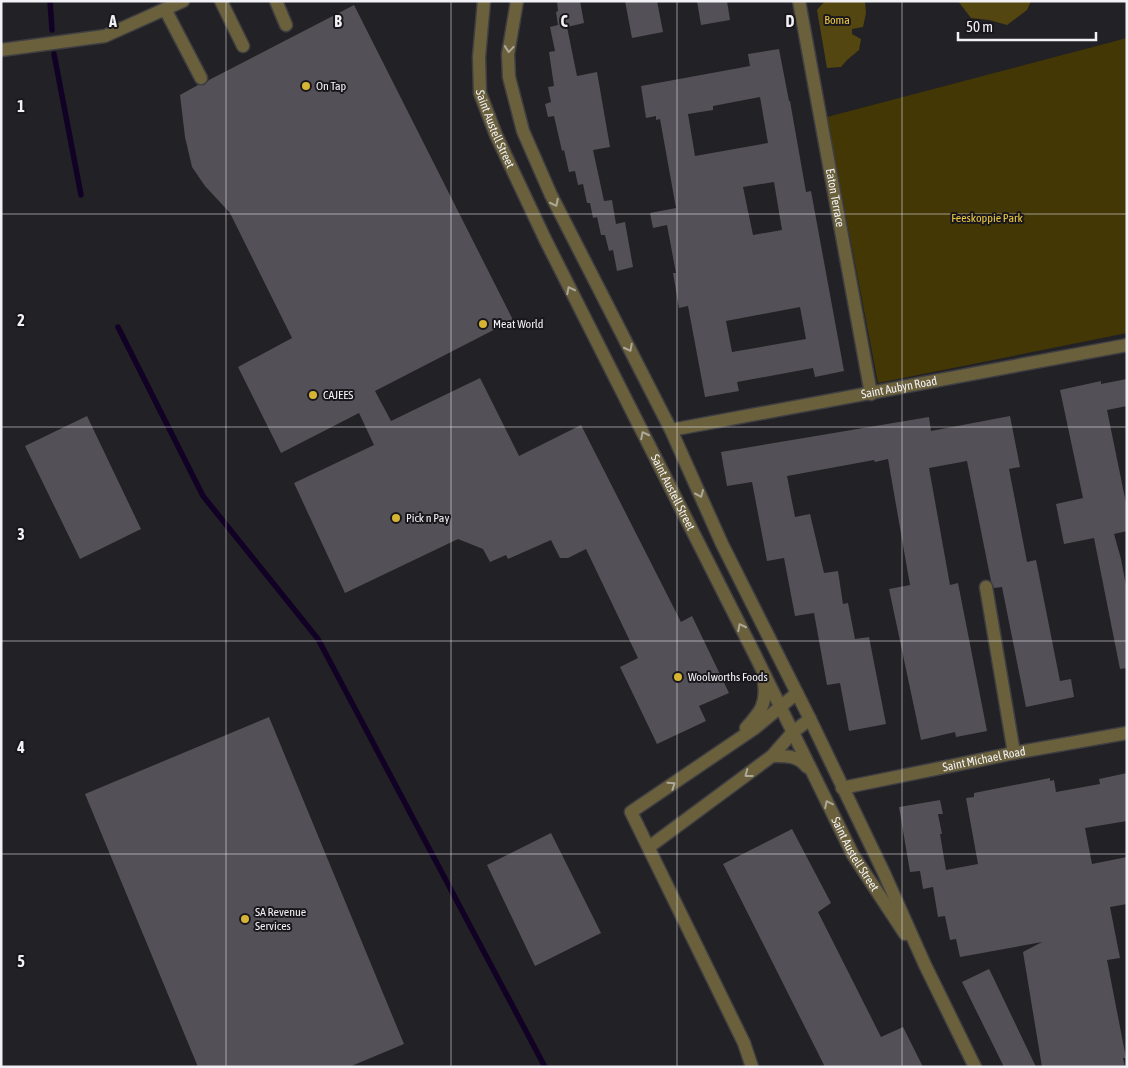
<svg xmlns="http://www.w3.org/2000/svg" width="1128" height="1068" font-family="'Asap Condensed',sans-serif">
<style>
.green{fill:#433705}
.forest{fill:#544610}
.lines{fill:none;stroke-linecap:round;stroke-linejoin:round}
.stream{stroke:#110225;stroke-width:5.5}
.building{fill:#535157;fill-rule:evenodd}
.minor-casing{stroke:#3f3e42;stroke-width:15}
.minor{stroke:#6a603c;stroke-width:12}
.oneway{stroke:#aea898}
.grid{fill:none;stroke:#f2f1f5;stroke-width:1;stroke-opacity:0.55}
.poi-dot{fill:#d6b534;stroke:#19171c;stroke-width:2}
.labels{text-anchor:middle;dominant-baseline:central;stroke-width:4;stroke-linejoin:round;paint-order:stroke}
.park-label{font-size:12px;fill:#ecc943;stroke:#19171c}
.poi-label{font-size:12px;fill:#f2f1f5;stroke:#19171c;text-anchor:start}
.street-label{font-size:12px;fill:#f2f1f5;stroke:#19171c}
.grid-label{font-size:16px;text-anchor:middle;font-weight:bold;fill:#f2f1f5;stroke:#19171c;stroke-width:4;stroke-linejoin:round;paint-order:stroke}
</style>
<rect width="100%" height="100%" fill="#222125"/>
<path class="green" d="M 1127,38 L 1127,333 L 878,383 L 827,117 Z"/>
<path class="forest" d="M 825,1 L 865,1 L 866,13 L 863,27 L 852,29 L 852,34 L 861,39 L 859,50 L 847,60 L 841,67 L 827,68 L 817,10 Z
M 958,1 L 1031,1 L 1027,10 L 1007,25 L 989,20 L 971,18 Z"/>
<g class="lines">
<path class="stream" d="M 50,1 L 52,30
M 54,54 L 81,195
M 118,327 L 203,496 L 318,639 L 545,1067"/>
</g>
<path class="building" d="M 557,1 L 580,1 L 584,23 L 567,27 L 577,76 L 597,72 L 610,147 L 593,150 L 604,201 L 612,200 L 616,224 L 625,222 L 633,267 L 617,271 L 613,250 L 609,251 L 605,235 L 601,235 L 597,217 L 593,218 L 590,203 L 587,203 L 583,184 L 578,185 L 575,171 L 569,172 L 564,150 L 562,151 L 554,116 L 548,117 L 545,104 L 551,102 L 548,87 L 554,86 L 549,52 L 555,51 L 550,27 L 558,25 L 556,12 L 558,11 Z
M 625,1 L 657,1 L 663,32 L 632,38 Z
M 697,1 L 727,1 L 730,20 L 701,25 Z
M 354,5 L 513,320 L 375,391 L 391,421 L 480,378 L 519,456 L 581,425 L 681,622 L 692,616 L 729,693 L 699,706 L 706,721 L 657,744 L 620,667 L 638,658 L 586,549 L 568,558 L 560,558 L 551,540 L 508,559 L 506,555 L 490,562 L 483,549 L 458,539 L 345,593 L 294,483 L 374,445 L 359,413 L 281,453 L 238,367 L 292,338 L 230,213 L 205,186 L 192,167 L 185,137 L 180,95 L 198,85 L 204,85 L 209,80 Z
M 779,49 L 789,101 L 790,101 L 806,192 L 811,191 L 844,371 L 815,377 L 813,368 L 737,382 L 739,391 L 705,397 L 688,306 L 679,308 L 673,273 L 676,273 L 667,225 L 653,228 L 650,213 L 676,208 L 660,119 L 656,120 L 656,116 L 646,118 L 641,86 L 750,66 L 748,54 ZM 760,97 L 768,143 L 695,156 L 688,114 L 713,110 L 713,106 ZM 774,182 L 782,230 L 753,235 L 743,187 ZM 800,307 L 806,339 L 732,352 L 726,321 Z
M 1127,379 L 1127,406 L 1107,410 L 1127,508 L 1127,531 L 1114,534 L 1121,559 L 1127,591 L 1127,668 L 1120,669 L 1094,538 L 1064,544 L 1056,504 L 1083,498 L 1060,390 L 1101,381 L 1101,384 Z
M 87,416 L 141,529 L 80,559 L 25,446 Z
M 1010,416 L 1020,467 L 1009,469 L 1027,562 L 1036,560 L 1060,681 L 1071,679 L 1074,697 L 1026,707 L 1002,587 L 994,588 L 991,581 L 967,461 L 929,468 L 950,585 L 958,583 L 987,731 L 956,737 L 955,732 L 921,740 L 889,589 L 910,585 L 888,459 L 875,462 L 874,460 L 787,476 L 795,517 L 810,514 L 824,573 L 838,571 L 843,604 L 848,603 L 855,639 L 869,637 L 886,724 L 849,731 L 840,683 L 827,685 L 814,613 L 795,616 L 784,558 L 767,561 L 752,482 L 727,486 L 721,452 L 929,417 L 931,431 Z
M 269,717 L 404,1044 L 349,1067 L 198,1067 L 85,794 Z
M 1127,773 L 1127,821 L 1085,828 L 1092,864 L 1127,857 L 1127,904 L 1110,907 L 1120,958 L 1107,960 L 1126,1058 L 1123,1058 L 1125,1067 L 1042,1067 L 1023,952 L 1042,942 L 960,957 L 956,939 L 950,940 L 945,916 L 938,917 L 933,887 L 923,889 L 920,871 L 910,872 L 899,807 L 940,800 L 943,814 L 938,814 L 942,834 L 940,834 L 946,870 L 978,864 L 966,798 L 974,797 L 974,793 L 1050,778 L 1050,781 L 1054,780 L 1056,792 L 1100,784 L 1099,779 Z
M 792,829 L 831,903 L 818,912 L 881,1037 L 903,1027 L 923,1067 L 825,1067 L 723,864 Z
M 551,833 L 601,933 L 535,966 L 487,865 Z
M 989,969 L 993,977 L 1036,1067 L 1004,1067 L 962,982 Z"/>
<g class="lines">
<g class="minor-casing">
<g id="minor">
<path d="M 221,1 L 243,46"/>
<path d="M 276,1 L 286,25"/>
<path id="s1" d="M 484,1 L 479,57 L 480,93 L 496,135 L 545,239 L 755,655 L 853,855 L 905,934"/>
<path d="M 517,1 L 508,54 L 509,77 L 523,131 L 551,195 L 671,430 L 722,544 L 810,719 L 884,873 L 925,965 L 975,1067"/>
<path id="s2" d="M 799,1 L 871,394"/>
<path d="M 165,9 L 201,78"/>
<path d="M 1,50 L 105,36 L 183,1"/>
<path id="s3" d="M 671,430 L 1127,345"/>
<path d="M 986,587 L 1014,753"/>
<path d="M 746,728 C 761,711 767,704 764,682"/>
<path d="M 772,756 C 786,756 797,755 807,767"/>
<path id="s4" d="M 842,788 L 1014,753 L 1127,733"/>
<path d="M 649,847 L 772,756 L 793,732 L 810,719"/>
<path d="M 752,1067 L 744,1043 L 631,812 L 755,728 L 797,693"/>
</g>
</g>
<use href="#minor" class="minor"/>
</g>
<defs><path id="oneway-chevron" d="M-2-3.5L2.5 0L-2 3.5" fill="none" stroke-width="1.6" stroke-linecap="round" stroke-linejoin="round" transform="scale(1.25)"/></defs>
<g class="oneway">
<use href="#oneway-chevron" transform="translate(509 49) rotate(95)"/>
<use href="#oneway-chevron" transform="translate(555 203) rotate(63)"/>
<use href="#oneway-chevron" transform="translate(570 290) rotate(-117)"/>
<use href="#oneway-chevron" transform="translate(629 348) rotate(63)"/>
<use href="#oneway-chevron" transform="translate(644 435) rotate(-117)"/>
<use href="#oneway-chevron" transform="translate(700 494) rotate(66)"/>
<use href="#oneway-chevron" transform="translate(741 627) rotate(-117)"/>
<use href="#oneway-chevron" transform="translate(748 774) rotate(143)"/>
<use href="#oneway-chevron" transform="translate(672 785) rotate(-34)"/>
<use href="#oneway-chevron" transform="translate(828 804) rotate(-116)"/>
</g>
<path class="grid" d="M 226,1 L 226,1067M 451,1 L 451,1067M 677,1 L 677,1067M 902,1 L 902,1067M 1,214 L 1127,214M 1,427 L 1127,427M 1,641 L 1127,641M 1,854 L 1127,854"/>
<g class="poi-dot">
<circle cx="306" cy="86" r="5"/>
<circle cx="483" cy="324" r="5"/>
<circle cx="313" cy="395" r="5"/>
<circle cx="396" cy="518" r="5"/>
<circle cx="678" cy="677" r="5"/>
<circle cx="245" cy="919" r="5"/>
</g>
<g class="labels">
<g class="park-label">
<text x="837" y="20">Boma</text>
<text x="987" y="218">Feeskoppie Park</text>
</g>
<g class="poi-label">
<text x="316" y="86">On Tap</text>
<text x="493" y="324">Meat World</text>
<text x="323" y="395">CAJEES</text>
<text x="406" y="518">Pick n Pay</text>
<text x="688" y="677">Woolworths Foods</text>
<text x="255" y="912">SA Revenue<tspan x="255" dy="14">Services</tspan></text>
</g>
<g class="street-label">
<text stroke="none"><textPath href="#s1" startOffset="131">Saint Austell Street</textPath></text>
<text stroke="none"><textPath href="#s2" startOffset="200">Eaton Terrace</textPath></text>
<text stroke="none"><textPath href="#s3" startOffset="232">Saint Aubyn Road</textPath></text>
<text stroke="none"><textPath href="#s1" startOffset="536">Saint Austell Street</textPath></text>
<text stroke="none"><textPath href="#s4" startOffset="145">Saint Michael Road</textPath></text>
<text stroke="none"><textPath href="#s1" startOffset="941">Saint Austell Street</textPath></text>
</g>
</g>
<g class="grid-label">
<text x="113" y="27">A</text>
<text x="338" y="27">B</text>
<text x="564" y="27">C</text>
<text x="790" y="27">D</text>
<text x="21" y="112">1</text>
<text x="21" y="326">2</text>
<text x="21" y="540">3</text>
<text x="21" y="753">4</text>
<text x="21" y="967">5</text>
</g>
<rect width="1128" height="1068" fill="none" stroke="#f2f1f5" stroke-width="5"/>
<path d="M958 32v8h138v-8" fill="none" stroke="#f2f1f5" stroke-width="2.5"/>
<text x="966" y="32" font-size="15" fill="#f2f1f5" stroke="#19171c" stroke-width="4" paint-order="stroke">50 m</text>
</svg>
